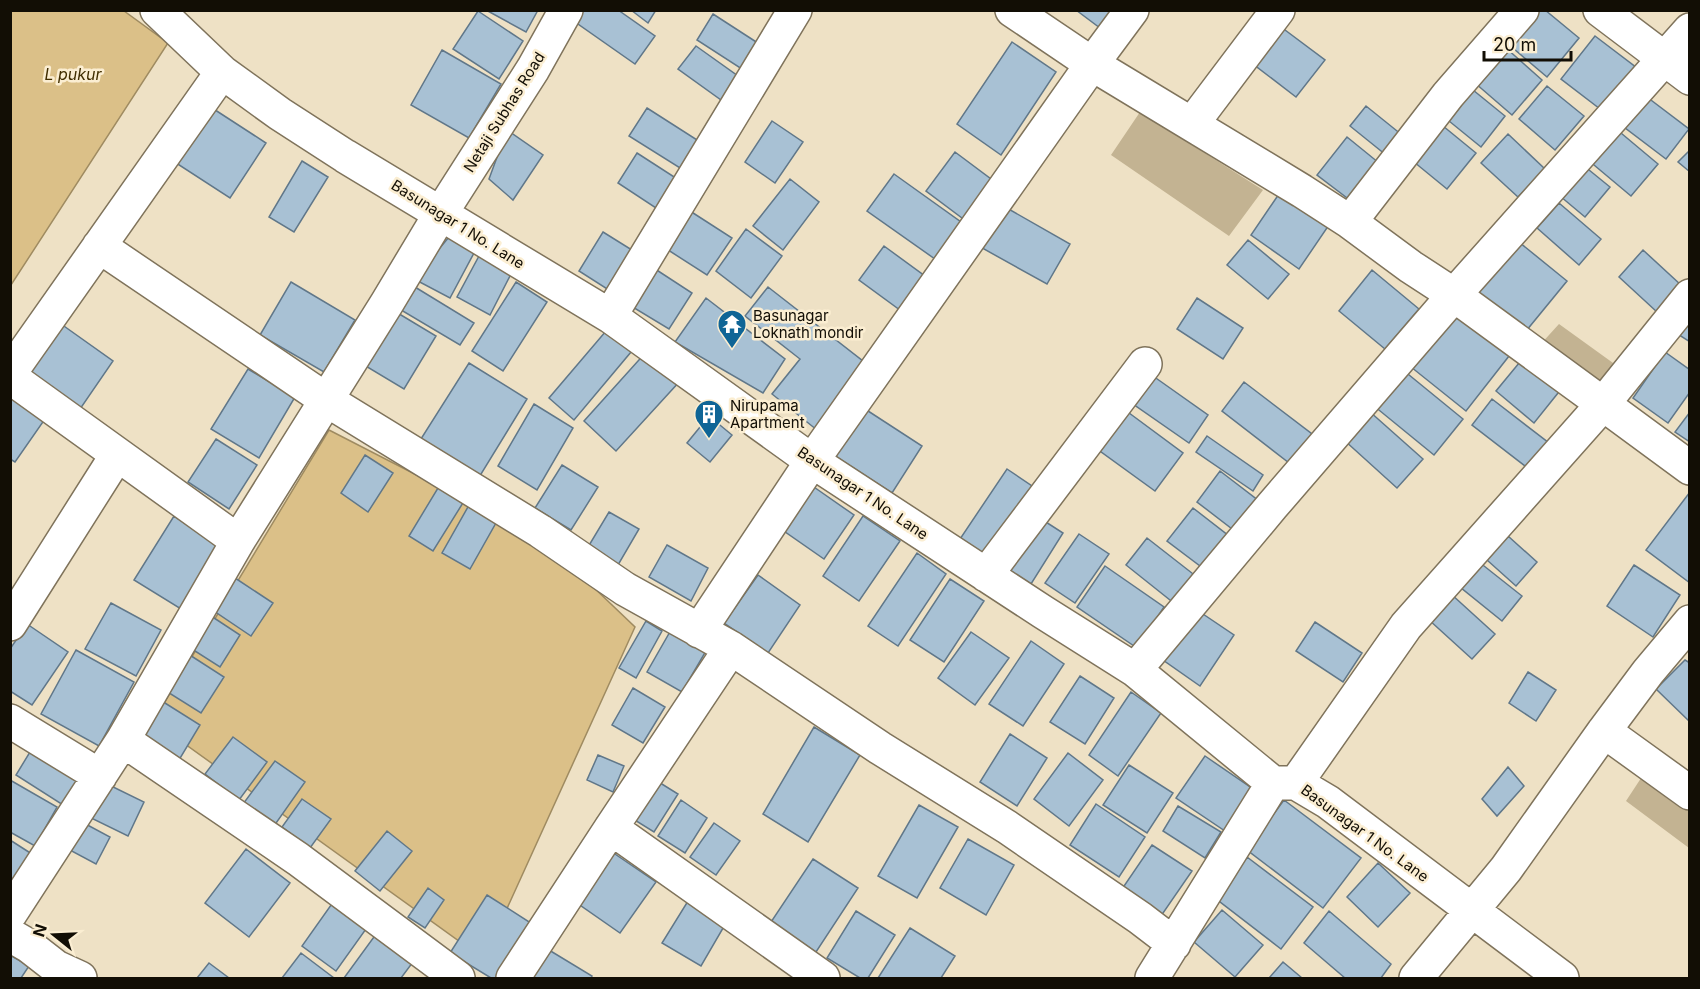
<svg xmlns="http://www.w3.org/2000/svg" width="1700" height="989" font-family="Inter,sans-serif">
<style>
.green{fill:#c3b392}
.water{fill:#dbc088;stroke:#9f8b61;stroke-width:1.5}
.building{fill:#a8c1d4;stroke:#607789;stroke-width:1.5}
.lines{fill:none;stroke-linecap:round;stroke-linejoin:round}
.street-casing{stroke:#7f735b;stroke-width:36}
.street{stroke:#fff;stroke-width:33}
.labels{text-anchor:middle;dominant-baseline:central;stroke-width:5;stroke-linejoin:round;paint-order:stroke}
.street-label{font-size:15px;fill:#120e05;stroke:#fbeed2}
.poi-label{font-size:15px;fill:#120e05;stroke:#fbeed2;text-anchor:start}
.water-label{font-size:16px;font-style:italic;fill:#412e00;stroke:#fbeed2}
</style>
<rect width="100%" height="100%" fill="#eee1c5"/>
<path class="green" d="M 1140,112 L 1263,190 L 1229,236 L 1111,155 Z
M 1559,324 L 1620,368 L 1606,387 L 1539,346 Z
M 1647,769 L 1689,806 L 1689,848 L 1626,801 Z"/>
<path class="water" d="M 11,11 L 124,11 L 168,43 L 11,285 Z
M 329,430 L 545,541 L 635,627 L 484,959 L 153,721 Z"/>
<path class="building" d="M 486,10 L 538,10 L 526,32 Z
M 572,10 L 618,10 L 655,36 L 635,64 L 568,17 Z
M 631,10 L 656,10 L 648,23 Z
M 1076,10 L 1125,10 L 1108,34 Z
M 1535,10 L 1545,10 L 1579,38 L 1547,77 L 1507,43 Z
M 478,11 L 523,41 L 499,79 L 453,49 Z
M 713,14 L 764,47 L 748,73 L 697,40 Z
M 1281,27 L 1325,60 L 1296,97 L 1253,64 Z
M 1595,36 L 1637,68 L 1604,112 L 1561,79 Z
M 1012,42 L 1056,72 L 1001,155 L 957,124 Z
M 696,46 L 745,81 L 728,105 L 678,69 Z
M 1506,48 L 1542,80 L 1512,115 L 1475,83 Z
M 442,50 L 501,84 L 469,138 L 411,105 Z
M 1547,86 L 1584,116 L 1555,150 L 1519,119 Z
M 1473,90 L 1505,116 L 1481,147 L 1449,121 Z
M 1639,91 L 1689,129 L 1666,159 L 1616,121 Z
M 209,106 L 266,143 L 230,198 L 173,161 Z
M 1366,106 L 1407,139 L 1391,159 L 1350,126 Z
M 647,108 L 705,145 L 688,173 L 629,136 Z
M 772,121 L 803,142 L 775,183 L 745,162 Z
M 1443,126 L 1476,153 L 1447,189 L 1414,162 Z
M 1615,128 L 1658,164 L 1631,196 L 1588,160 Z
M 507,130 L 543,155 L 513,200 L 489,179 Z
M 1508,134 L 1545,169 L 1518,197 L 1481,163 Z
M 1347,137 L 1384,167 L 1355,204 L 1317,175 Z
M 1690,150 L 1690,172 L 1678,162 Z
M 955,152 L 999,185 L 970,224 L 926,191 Z
M 637,153 L 682,182 L 662,212 L 618,183 Z
M 302,161 L 328,177 L 294,232 L 269,217 Z
M 1578,161 L 1610,187 L 1585,217 L 1554,191 Z
M 894,174 L 968,227 L 942,264 L 867,211 Z
M 790,179 L 819,202 L 783,250 L 753,226 Z
M 1283,188 L 1331,222 L 1299,269 L 1251,235 Z
M 998,203 L 1070,244 L 1047,284 L 975,244 Z
M 1559,203 L 1601,239 L 1579,265 L 1537,228 Z
M 690,211 L 732,238 L 707,275 L 665,248 Z
M 746,229 L 782,256 L 751,298 L 716,271 Z
M 603,232 L 640,255 L 615,294 L 579,271 Z
M 449,237 L 474,253 L 450,298 L 414,279 Z
M 1514,238 L 1567,281 L 1522,336 L 1469,292 Z
M 1248,240 L 1289,274 L 1268,299 L 1227,265 Z
M 884,246 L 929,279 L 904,313 L 859,280 Z
M 1643,250 L 1681,285 L 1657,312 L 1619,277 Z
M 479,256 L 511,274 L 490,315 L 457,297 Z
M 649,265 L 692,293 L 669,329 L 626,303 Z
M 1372,270 L 1419,309 L 1385,349 L 1339,311 Z
M 291,282 L 355,320 L 324,372 L 260,335 Z
M 516,282 L 547,302 L 503,371 L 472,351 Z
M 410,284 L 474,323 L 460,345 L 396,307 Z
M 768,287 L 868,365 L 817,430 L 772,394 L 800,359 L 745,316 Z
M 706,298 L 785,359 L 763,393 L 675,342 Z
M 1197,298 L 1243,328 L 1223,359 L 1177,329 Z
M 391,309 L 436,336 L 404,389 L 359,362 Z
M 1454,312 L 1509,356 L 1466,411 L 1411,367 Z
M 1690,312 L 1690,342 L 1676,333 Z
M 54,319 L 113,361 L 78,412 L 18,370 Z
M 606,331 L 631,352 L 574,420 L 549,398 Z
M 647,351 L 680,381 L 616,451 L 584,421 Z
M 1665,352 L 1690,370 L 1690,392 L 1668,423 L 1633,398 Z
M 1524,357 L 1562,388 L 1534,423 L 1496,391 Z
M 469,363 L 527,399 L 478,479 L 419,442 Z
M 248,369 L 295,397 L 259,458 L 211,429 Z
M 1403,370 L 1463,419 L 1434,455 L 1374,406 Z
M 1153,376 L 1208,415 L 1189,443 L 1133,404 Z
M 1244,382 L 1316,437 L 1293,466 L 1222,411 Z
M 10,394 L 45,419 L 15,462 L 10,459 Z
M 1492,399 L 1549,443 L 1529,469 L 1472,425 Z
M 534,404 L 573,428 L 537,490 L 498,466 Z
M 1121,407 L 1183,453 L 1155,491 L 1093,446 Z
M 865,409 L 922,446 L 892,493 L 835,456 Z
M 1369,411 L 1423,459 L 1397,488 L 1344,440 Z
M 1690,412 L 1690,442 L 1675,432 Z
M 709,416 L 732,435 L 710,462 L 687,443 Z
M 1207,436 L 1263,475 L 1253,491 L 1196,452 Z
M 216,439 L 257,465 L 229,509 L 188,482 Z
M 365,455 L 393,473 L 368,512 L 341,493 Z
M 562,465 L 598,487 L 571,530 L 535,508 Z
M 1007,469 L 1035,488 L 990,558 L 960,539 Z
M 1220,471 L 1259,501 L 1236,532 L 1197,502 Z
M 441,483 L 466,498 L 433,551 L 409,536 Z
M 811,485 L 854,515 L 824,559 L 781,529 Z
M 1690,492 L 1690,583 L 1646,550 Z
M 473,498 L 501,514 L 470,569 L 442,553 Z
M 1193,508 L 1229,536 L 1204,569 L 1167,541 Z
M 609,512 L 639,529 L 618,565 L 588,547 Z
M 1035,515 L 1063,533 L 1031,584 L 1003,566 Z
M 174,516 L 221,546 L 181,609 L 134,580 Z
M 863,516 L 900,541 L 859,601 L 823,576 Z
M 1079,534 L 1109,554 L 1075,603 L 1045,583 Z
M 1508,536 L 1537,562 L 1516,586 L 1487,560 Z
M 1147,538 L 1197,577 L 1175,604 L 1126,565 Z
M 667,545 L 708,568 L 691,601 L 649,577 Z
M 917,553 L 946,574 L 898,646 L 868,626 Z
M 1479,562 L 1522,596 L 1502,621 L 1460,587 Z
M 1634,565 L 1680,595 L 1653,637 L 1607,606 Z
M 1105,566 L 1164,607 L 1137,648 L 1077,607 Z
M 758,575 L 800,605 L 768,653 L 724,623 Z
M 232,576 L 273,603 L 251,636 L 211,609 Z
M 950,579 L 984,601 L 944,662 L 910,640 Z
M 1451,594 L 1495,634 L 1472,659 L 1428,619 Z
M 111,603 L 161,630 L 136,676 L 85,649 Z
M 1197,610 L 1234,635 L 1200,686 L 1163,660 Z
M 205,612 L 240,635 L 220,667 L 184,644 Z
M 646,621 L 662,631 L 636,678 L 619,668 Z
M 1315,622 L 1362,653 L 1343,682 L 1296,651 Z
M 27,624 L 68,652 L 32,705 L 10,691 L 10,649 Z
M 671,630 L 706,651 L 682,692 L 647,672 Z
M 971,632 L 1009,658 L 975,705 L 938,678 Z
M 1031,641 L 1064,664 L 1023,726 L 989,704 Z
M 76,650 L 134,682 L 99,746 L 41,714 Z
M 182,650 L 224,677 L 201,713 L 158,686 Z
M 1685,660 L 1690,663 L 1690,722 L 1656,689 Z
M 1528,672 L 1556,690 L 1536,721 L 1509,703 Z
M 1080,676 L 1114,698 L 1085,744 L 1050,722 Z
M 633,688 L 665,707 L 643,743 L 612,725 Z
M 1131,692 L 1161,713 L 1118,776 L 1089,755 Z
M 157,698 L 200,725 L 179,760 L 135,732 Z
M 814,727 L 860,755 L 808,842 L 763,814 Z
M 1010,734 L 1047,758 L 1017,806 L 980,782 Z
M 233,737 L 267,762 L 239,800 L 205,774 Z
M 33,747 L 80,777 L 63,805 L 16,775 Z
M 1068,753 L 1103,780 L 1069,826 L 1034,799 Z
M 598,755 L 624,766 L 613,792 L 587,780 Z
M 1205,756 L 1253,789 L 1225,831 L 1176,798 Z
M 275,761 L 305,782 L 274,826 L 243,804 Z
M 1129,765 L 1173,793 L 1147,833 L 1103,805 Z
M 1508,767 L 1524,786 L 1497,816 L 1482,799 Z
M 649,776 L 678,794 L 654,832 L 625,814 Z
M 10,780 L 57,807 L 35,846 L 10,832 Z
M 105,783 L 144,802 L 128,836 L 89,817 Z
M 302,799 L 331,819 L 310,848 L 282,827 Z
M 681,800 L 707,818 L 685,853 L 658,836 Z
M 1284,800 L 1361,858 L 1323,908 L 1247,850 Z
M 1096,804 L 1145,837 L 1119,877 L 1070,845 Z
M 919,805 L 958,827 L 917,898 L 878,876 Z
M 1178,806 L 1221,832 L 1205,858 L 1163,831 Z
M 80,821 L 110,837 L 96,864 L 66,848 Z
M 714,823 L 740,841 L 716,875 L 690,857 Z
M 387,831 L 412,851 L 380,891 L 355,871 Z
M 968,839 L 1014,865 L 986,915 L 940,888 Z
M 10,840 L 35,856 L 10,883 Z
M 1152,845 L 1192,871 L 1161,916 L 1122,889 Z
M 246,849 L 290,883 L 249,937 L 205,903 Z
M 612,852 L 656,882 L 620,933 L 577,903 Z
M 1247,857 L 1313,907 L 1281,949 L 1215,898 Z
M 813,859 L 858,888 L 816,952 L 771,922 Z
M 1378,863 L 1410,893 L 1378,927 L 1347,897 Z
M 428,888 L 444,900 L 425,928 L 408,917 Z
M 487,895 L 537,927 L 504,978 L 491,978 L 450,953 Z
M 336,898 L 371,922 L 336,971 L 302,946 Z
M 688,901 L 726,923 L 701,966 L 662,943 Z
M 1222,910 L 1263,945 L 1235,977 L 1194,942 Z
M 856,911 L 895,935 L 868,978 L 860,978 L 827,958 Z
M 1329,911 L 1391,964 L 1381,978 L 1345,978 L 1304,943 Z
M 910,928 L 955,956 L 941,978 L 878,978 Z
M 379,930 L 416,958 L 401,978 L 344,978 Z
M 544,947 L 592,976 L 591,978 L 526,978 Z
M 301,953 L 334,978 L 282,978 Z
M 10,955 L 29,966 L 21,978 L 10,978 Z
M 1283,962 L 1302,978 L 1269,978 Z
M 209,963 L 229,978 L 197,978 Z"/>
<g class="lines">
<g class="street-casing">
<path id="street" d="M 157,10 L 222,72 L 280,114 L 345,156 L 610,316 L 812,461 L 1043,612 L 1135,670 L 1273,783 L 1296,783 L 1328,802 L 1562,978
M 1012,10 L 1092,64 L 1302,191 L 1350,222 L 1411,267 L 1454,295 L 1603,404 L 1690,296
M 1600,10 L 1690,78
M 1192,124 L 1278,10
M 1350,222 L 1448,95 L 1522,10
M 99,246 L 325,399 L 540,531 L 625,589 L 731,648 L 880,748 L 1007,827 L 1140,918 L 1174,944
M 610,316 L 795,10
M 10,373 L 222,72
M 10,377 L 238,541
M 986,575 L 1145,364
M 10,624 L 117,455
M 699,631 L 812,461 L 1092,64 L 1132,10
M 1135,670 L 1272,506 L 1454,295 L 1690,30
M 10,721 L 100,776
M 1604,731 L 1690,793
M 123,740 L 298,859 L 458,978
M 1296,783 L 1406,626 L 1603,404 L 1690,468
M 611,828 L 823,978
M 10,914 L 123,740 L 238,541 L 387,303 L 441,213 L 533,69 L 566,10
M 10,935 L 29,946 L 56,967 L 80,978
M 513,978 L 611,828 L 731,648
M 1152,978 L 1273,783
M 1416,978 L 1506,869 L 1604,731 L 1648,672 L 1690,622"/>
</g>
<use href="#street" class="street"/>
</g>
<defs>
<g id="temple-pin" transform="scale(1.5)"><path d="M0 17L-7.5 6A9.5 9.5 0 1 1 7.5 6Z" fill="#0f6596" stroke="#fbeed2"/><path d="M0-6L5-2H3V0L6.5 2.5H4V6H1.5V3h-3V6H-4V2.5H-6.5L-3 0V-2H-5Z" fill="#fff"/></g>
<g id="building-pin" transform="scale(1.5)"><path d="M0 17L-7.5 6A9.5 9.5 0 1 1 7.5 6Z" fill="#0f6596" stroke="#fbeed2"/><path d="M-4-6H4V6H1V3H-1V6H-4ZM-2.5-4.3h1.7v1.8h-1.7ZM.8-4.3h1.7v1.8H.8ZM-2.5-1h1.7V.8h-1.7ZM.8-1h1.7V.8H.8Z" fill="#fff"/></g>
</defs>
<g fill-rule="evenodd">
<use href="#temple-pin" x="732" y="324"/>
<use href="#building-pin" x="709" y="414"/>
</g>
<g class="labels">
<g class="street-label">
<text transform="translate(504 112) rotate(-58)">Netaji Subhas Road</text>
<text transform="translate(458 224) rotate(32)">Basunagar 1 No. Lane</text>
<text transform="translate(863 493) rotate(34)">Basunagar 1 No. Lane</text>
<text transform="translate(1365 833) rotate(36)">Basunagar 1 No. Lane</text>
</g>
<g class="poi-label">
<text x="753" y="315">Basunagar<tspan x="753" dy="17">Loknath mondir</tspan></text>
<text x="730" y="405">Nirupama<tspan x="730" dy="17">Apartment</tspan></text>
</g>
<g class="water-label">
<text x="73" y="74">L pukur</text>
</g>
</g>
<rect width="1700" height="989" fill="none" stroke="#120e05" stroke-width="24"/>
<g transform="translate(54 935) rotate(288)" stroke="#fbeed2" stroke-width="4.5" paint-order="stroke">
<path d="M0-4.5L10 22L0 15L-10 22Z" fill="#120e05"/>
<text y="-9" font-size="16" font-weight="bold" text-anchor="middle" fill="#120e05">N</text>
</g>
<path d="M1484 51v9h87v-9" fill="none" stroke="#120e05" stroke-width="3"/>
<text x="1493" y="51" font-size="18" fill="#120e05" stroke="#fbeed2" stroke-width="4.5" paint-order="stroke">20 m</text>
</svg>
